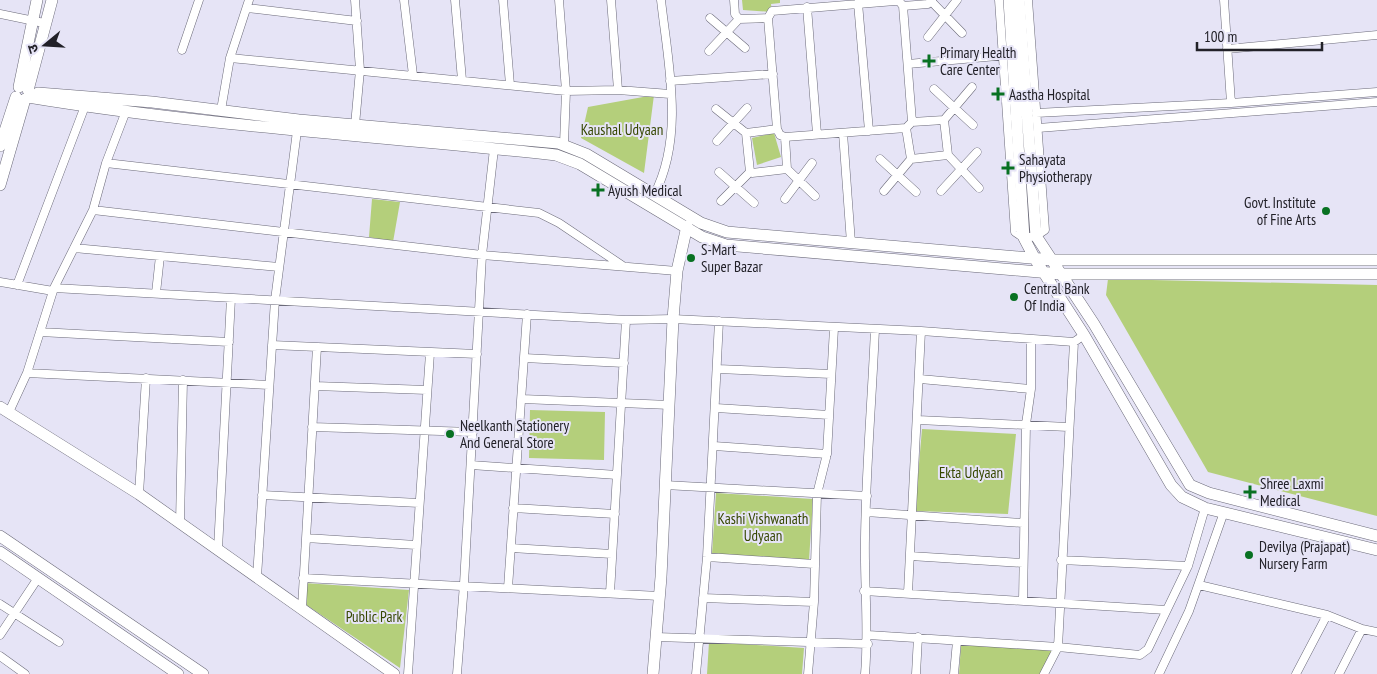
<svg xmlns="http://www.w3.org/2000/svg" width="1377" height="674" font-family="'PT Sans Narrow','Noto Sans Devanagari',sans-serif">
<style>
.green{fill:#b4cf7b}
.lines{fill:none;stroke-linecap:round;stroke-linejoin:round}
.street-casing{stroke:#6b6a79;stroke-width:9}
.secondary-casing{stroke:#6b6a79;stroke-width:12}
.street{stroke:#fff;stroke-width:8}
.secondary{stroke:#fff;stroke-width:11}
.poi-dot{fill:#087122;stroke:#e6e4f6;stroke-width:2}
.labels{text-anchor:middle;dominant-baseline:central;stroke-width:4;stroke-linejoin:round;paint-order:stroke}
.poi-label{font-size:15px;fill:#222128;stroke:#e6e4f6;text-anchor:start}
.park-label{font-size:15px;fill:#364700;stroke:#e6e4f6}
</style>
<rect width="100%" height="100%" fill="#e6e4f6"/>
<path class="green" d="M 742,0 L 780,0 L 780,3 L 771,4 L 772,12 L 743,10 Z
M 654,95 L 644,173 L 581,138 L 588,107 Z
M 774,133 L 781,157 L 757,165 L 752,138 Z
M 372,199 L 400,202 L 393,242 L 369,237 Z
M 1108,279 L 1377,285 L 1377,516 L 1208,472 L 1106,295 Z
M 530,410 L 605,412 L 604,460 L 529,458 Z
M 922,429 L 1016,434 L 1008,514 L 915,511 Z
M 716,493 L 813,499 L 809,560 L 712,554 Z
M 304,583 L 409,590 L 400,668 L 305,604 Z
M 709,642 L 804,648 L 802,674 L 707,674 Z
M 961,645 L 1053,649 L 1040,674 L 959,674 Z"/>
<g class="lines">
<g class="street-casing">
<path id="street" d="M 404,0 L 413,75
M 455,0 L 462,80
M 503,0 L 510,85
M 559,0 L 566,91 L 564,144
M 611,0 L 618,90
M 734,0 L 735,14 L 739,19 L 768,18
M 999,0 L 1015,232 L 1024,238 L 1036,236 L 1045,230 L 1028,0
M 1224,0 L 1231,103
M 895,1 L 899,1 L 903,6 L 912,122 L 906,128 L 785,137 L 780,135 L 777,129 L 768,18 L 772,11 Z
M 932,2 L 962,33
M 858,3 L 869,131
M 903,6 L 928,4 L 932,0
M 807,7 L 817,134
M 247,8 L 357,21
M 0,14 L 44,23
M 710,18 L 745,48
M 928,37 L 957,0
M 1227,49 L 1377,35
M 182,50 L 199,0
M 709,51 L 739,19
M 230,58 L 566,91 L 618,90 L 670,94
M 908,64 L 1008,55
M 670,81 L 773,74
M 934,89 L 973,125
M 716,109 L 746,133
M 221,110 L 230,58 L 249,0
M 1036,113 L 1231,103 L 1377,92
M 944,120 L 972,87
M 355,125 L 360,70 L 355,0
M 906,128 L 911,159 L 948,155 L 944,120 L 912,122
M 1038,128 L 1377,102
M 777,129 L 746,133 L 750,172 L 752,173 L 787,169 L 785,137
M 843,133 L 851,243
M 717,141 L 747,108
M 948,155 L 979,188
M 880,159 L 916,192
M 106,163 L 539,213 L 559,223 L 623,266
M 787,169 L 815,196
M 719,172 L 754,203
M 884,191 L 911,159
M 941,191 L 977,152
M 654,195 C 685,136 668,63 661,0
M 785,199 L 812,163
M 721,201 L 750,172
M 93,210 L 482,255 L 677,271
M 74,248 L 279,267
M 0,282 L 53,291
M 17,285 L 85,106
M 54,288 L 626,320 L 673,319 L 921,331 L 1074,342 L 1084,335
M 156,293 L 160,256
M 40,332 L 229,342
M 272,345 L 477,354
M 524,358 L 624,363
M 718,369 L 831,374
M 27,373 L 269,385
M 920,379 L 1031,389
M 315,386 L 427,390
M 522,399 L 670,405
M 716,408 L 829,415
M 9,412 L 27,373 L 54,288 L 93,210 L 106,163 L 126,111
M 918,420 L 1068,427
M 312,427 L 473,432
M 714,446 L 827,454
M 471,465 L 617,475
M 665,485 L 867,496
M 139,494 L 146,378
M 262,495 L 419,503
M 513,508 L 615,514
M 866,512 L 1023,523
M 180,523 L 183,380
M 306,538 L 416,545
M 511,548 L 612,554
M 218,549 L 231,298
M 910,556 L 1023,563
M 707,557 L 814,564
M 1061,560 L 1188,566
M 257,577 L 275,300 L 297,131
M 303,578 L 659,596
M 1199,585 L 1327,615 L 1362,629 L 1377,632
M 508,588 L 527,314
M 864,591 L 1166,610
M 610,593 L 626,320
M 908,593 L 921,331
M 703,598 L 814,602
M 1023,601 L 1026,424 L 1031,389 L 1031,341
M 0,604 L 59,642
M 302,608 L 317,347
M 0,635 L 38,578
M 868,635 L 1058,647 L 1140,655 L 1148,649 L 1188,566 L 1205,508
M 656,637 L 868,644
M 0,656 L 25,674
M 408,674 L 430,353
M 457,674 L 464,584 L 482,255 L 494,149
M 696,674 L 707,557 L 719,321
M 808,674 L 814,602 L 817,494 L 827,454 L 834,328
M 865,674 C 869,629 864,583 865,538 C 866,468 872,399 875,329
M 916,674 L 918,637
M 954,674 L 957,641
M 1044,674 L 1058,647 L 1074,342
M 1159,674 L 1189,611 L 1224,512
M 1296,674 L 1327,615
M 1339,674 L 1362,629"/>
</g>
<g class="secondary-casing">
<path id="secondary" d="M 1009,0 L 1024,238 L 1035,259 L 1084,335 L 1171,485 L 1182,497 L 1205,508 L 1377,550
M 1019,0 L 1036,236 L 1094,324 L 1190,485 L 1209,493 L 1377,536
M 19,87 L 37,0
M 28,90 L 52,0
M 38,93 L 152,102 L 299,120 L 558,143 L 586,154 L 701,223 L 727,232 L 1053,260 L 1377,260
M 28,97 C 203,126 380,136 556,155 L 580,164 L 702,237 L 726,245 L 1062,274 L 1377,274
M 0,146 L 16,97
M 0,185 L 25,99
M 0,407 L 139,494 L 394,674
M 0,536 L 203,674
M 0,552 L 178,674
M 653,674 L 661,577 L 673,319 L 677,271 L 687,226"/>
</g>
<use href="#street" class="street"/>
<use href="#secondary" class="secondary"/>
</g>
<g class="poi-dot">
<path d="M926.5 53.5h5v5h5v5h-5v5h-5v-5h-5v-5h5z"/>
<path d="M995.5 86.5h5v5h5v5h-5v5h-5v-5h-5v-5h5z"/>
<path d="M1005.5 160.5h5v5h5v5h-5v5h-5v-5h-5v-5h5z"/>
<path d="M595.5 182.5h5v5h5v5h-5v5h-5v-5h-5v-5h5z"/>
<circle cx="1326" cy="211" r="5"/>
<circle cx="691" cy="258" r="5"/>
<circle cx="1014" cy="297" r="5"/>
<circle cx="450" cy="434" r="5"/>
<path d="M1247.5 484.5h5v5h5v5h-5v5h-5v-5h-5v-5h5z"/>
<circle cx="1249" cy="555" r="5"/>
</g>
<g class="labels">
<g class="poi-label">
<text x="940" y="52">Primary Health<tspan x="940" dy="17">Care Center</tspan></text>
<text x="1009" y="94">Aastha Hospital</text>
<text x="1019" y="159">Sahayata<tspan x="1019" dy="17">Physiotherapy</tspan></text>
<text x="608" y="190">Ayush Medical</text>
<text x="1316" y="202" text-anchor="end">Govt. Institute<tspan x="1316" dy="17">of Fine Arts</tspan></text>
<text x="701" y="249">S-Mart<tspan x="701" dy="17">Super Bazar</tspan></text>
<text x="1024" y="288">Central Bank<tspan x="1024" dy="17">Of India</tspan></text>
<text x="460" y="425">Neelkanth Stationery<tspan x="460" dy="17">And General Store</tspan></text>
<text x="1260" y="483">Shree Laxmi<tspan x="1260" dy="17">Medical</tspan></text>
<text x="1259" y="546">Devilya (Prajapat)<tspan x="1259" dy="17">Nursery Farm</tspan></text>
</g>
<g class="park-label">
<text x="622" y="129">Kaushal Udyaan</text>
<text x="971" y="472">Ekta Udyaan</text>
<text x="763" y="518">Kashi Vishwanath<tspan x="763" dy="17">Udyaan</tspan></text>
<text x="374" y="616">Public Park</text>
</g>
</g>
<g transform="translate(45 45) rotate(252)" stroke="#e6e4f6" stroke-width="4" paint-order="stroke">
<path d="M0-4L9 19L0 12L-9 19Z" fill="#222128"/>
<text y="-8" font-size="14" font-weight="bold" text-anchor="middle" fill="#222128">उ</text>
</g>
<path d="M1197 42v8h125v-8" fill="none" stroke="#222128" stroke-width="2.5"/>
<text x="1204" y="42" font-size="15" fill="#222128" stroke="#e6e4f6" stroke-width="4" paint-order="stroke">100 m</text>
</svg>
